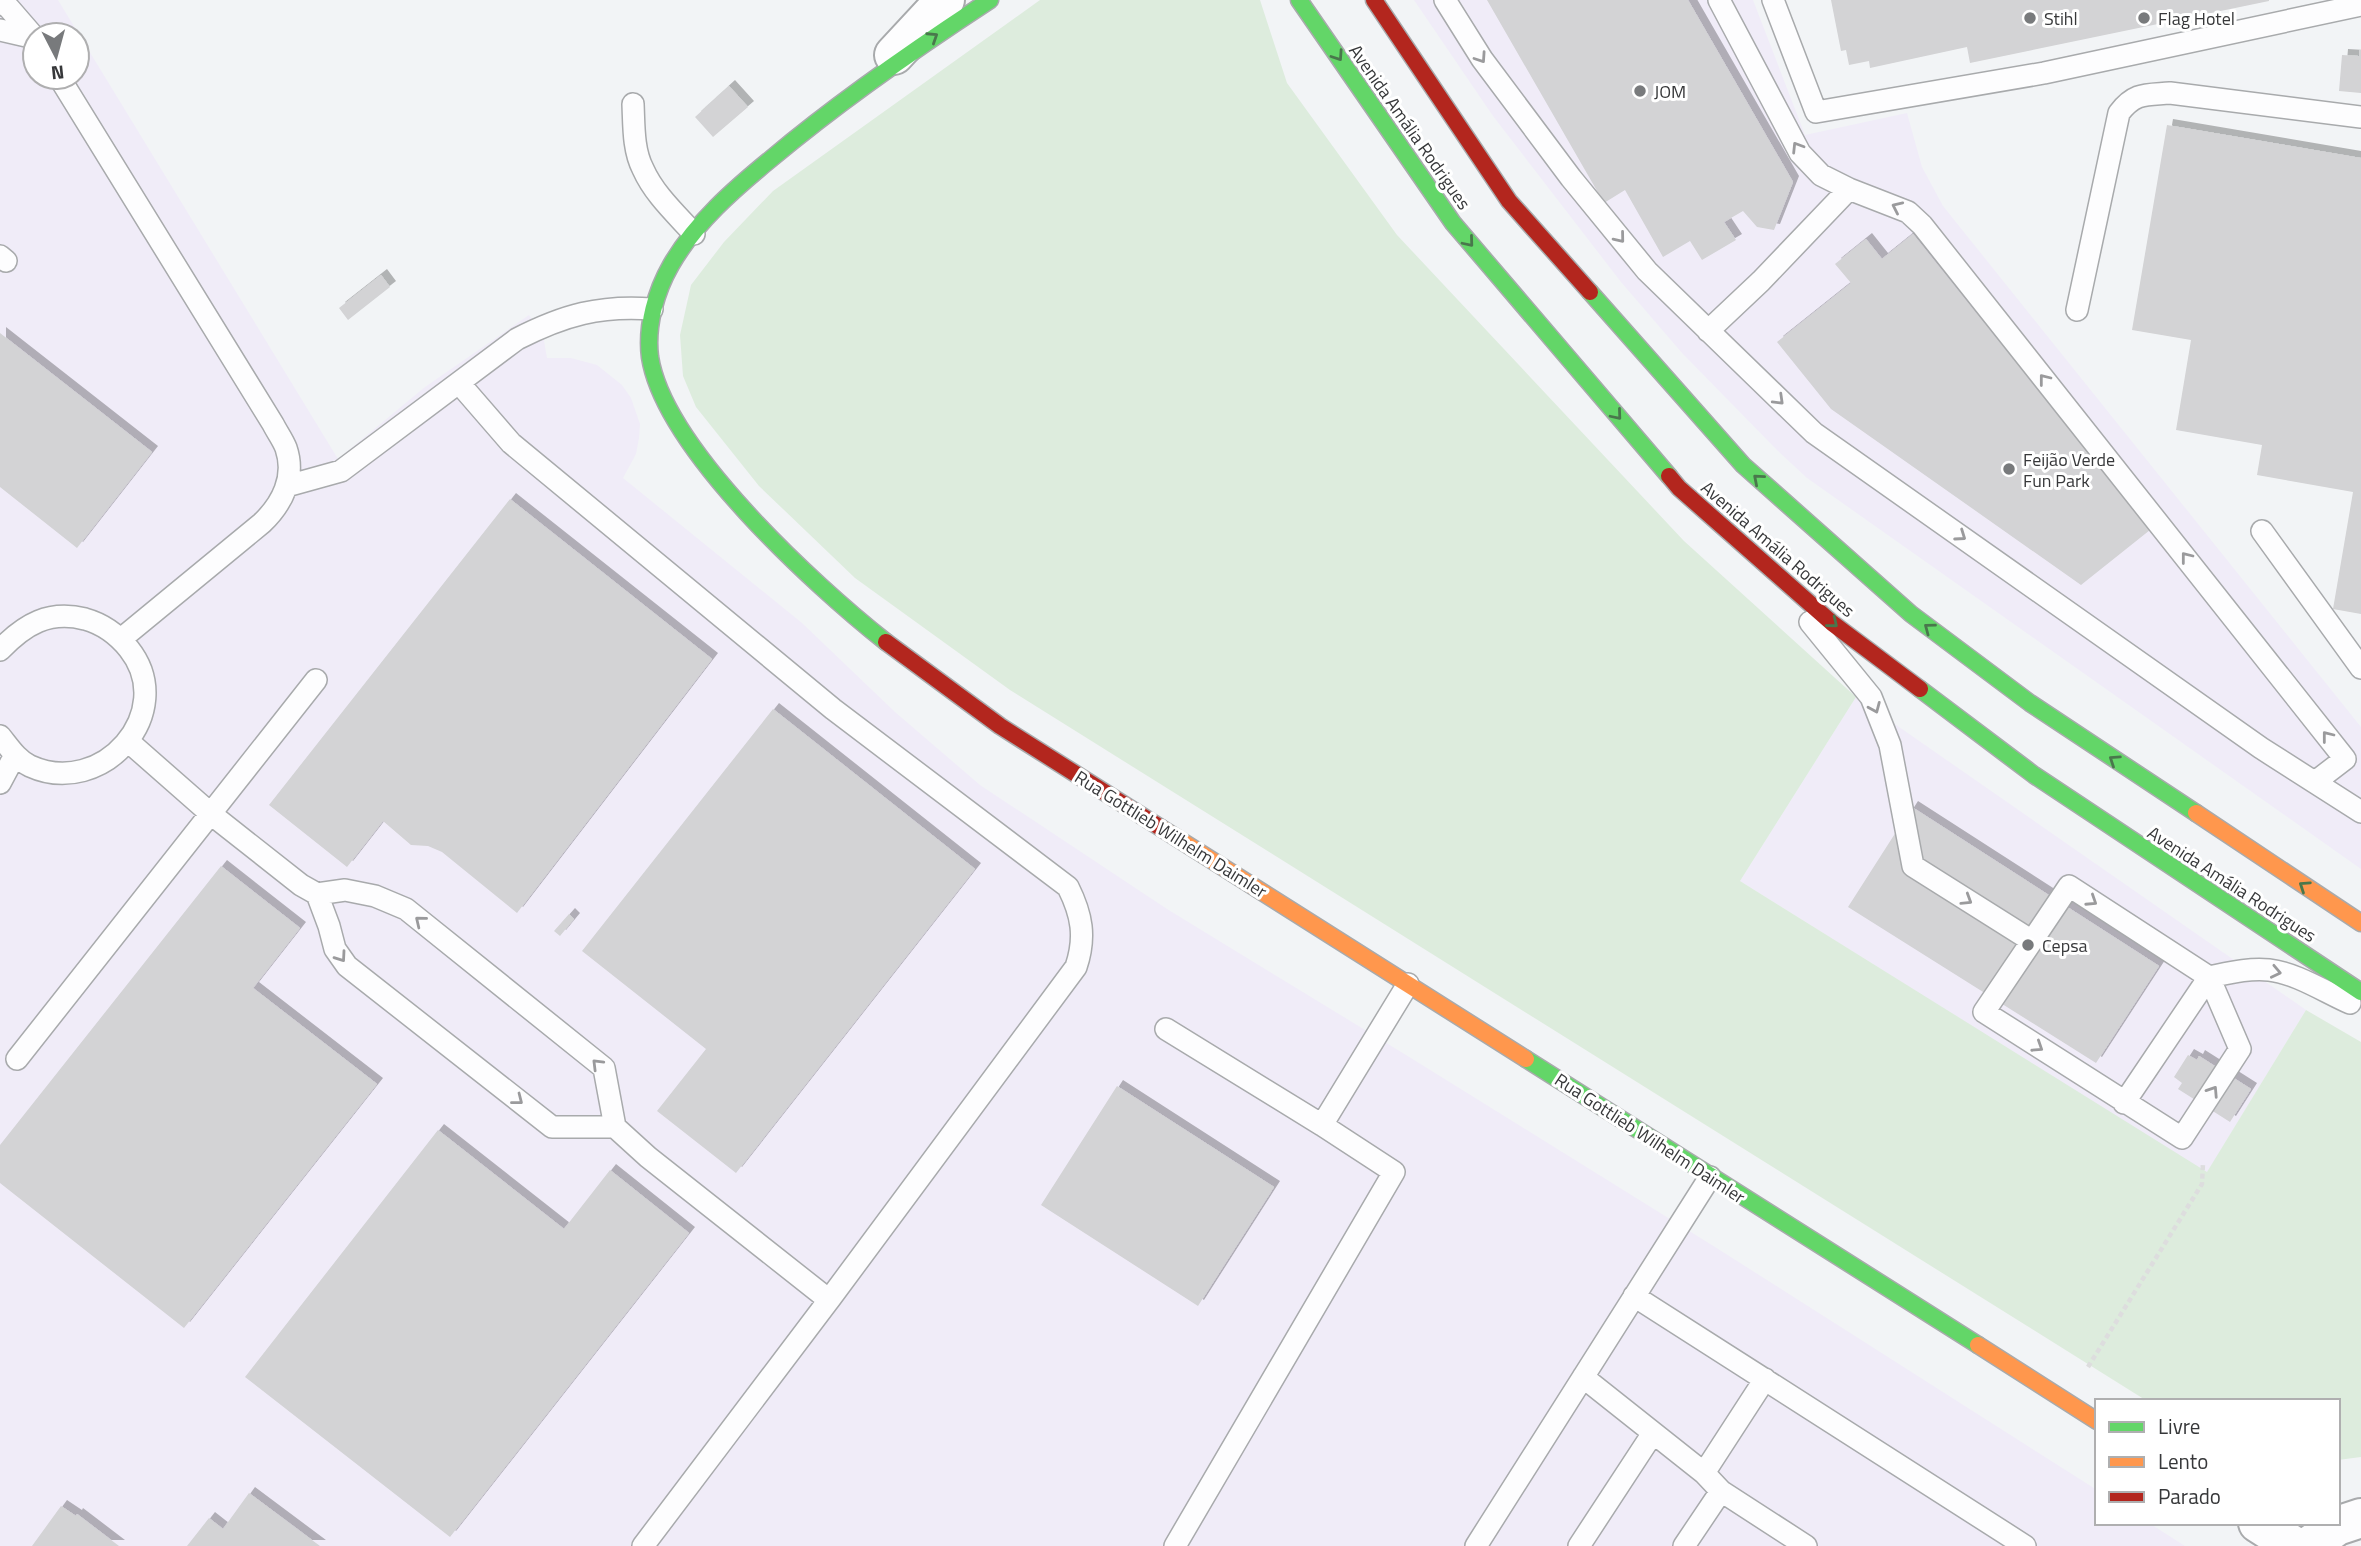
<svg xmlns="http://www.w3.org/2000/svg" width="2361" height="1546" font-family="'Titillium Web',sans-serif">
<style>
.commercial{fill:#f0ecf8;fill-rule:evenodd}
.green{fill:#ddecdd}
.building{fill:#d3d3d5;filter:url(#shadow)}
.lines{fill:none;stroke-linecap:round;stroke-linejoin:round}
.lane-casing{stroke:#a8aaac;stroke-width:24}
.street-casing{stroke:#a8aaac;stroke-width:42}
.fast-casing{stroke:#a8aaac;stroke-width:19}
.slow-casing{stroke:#a8aaac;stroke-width:19}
.jam-casing{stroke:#a8aaac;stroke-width:19}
.path{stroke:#ddddde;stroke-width:4.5;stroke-dasharray:5 3.5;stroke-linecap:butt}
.lane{stroke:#fdfdfe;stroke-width:21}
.street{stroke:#fdfdfe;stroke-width:38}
.fast{stroke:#63d668;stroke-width:16}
.slow{stroke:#ff974d;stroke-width:16}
.jam{stroke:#b3261e;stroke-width:16}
.oneway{stroke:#49774c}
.oneway2{stroke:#9a9a9c}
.poi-dot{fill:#787a7c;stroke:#fff;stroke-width:2.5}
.labels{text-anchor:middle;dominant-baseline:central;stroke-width:6;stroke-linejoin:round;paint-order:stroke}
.poi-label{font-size:18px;fill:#37383a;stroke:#fff;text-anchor:start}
.street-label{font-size:18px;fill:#37383a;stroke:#fff}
</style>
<defs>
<filter id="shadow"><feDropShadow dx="6" dy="-6" stdDeviation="0" flood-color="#0004"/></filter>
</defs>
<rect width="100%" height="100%" fill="#f2f4f6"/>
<path class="commercial" d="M 0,0 L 58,0 L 338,459 L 425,387 L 529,315 L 543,335 L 547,358 L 571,358 L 597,365 L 622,385 L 631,398 L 640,424 L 639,438 L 636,454 L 623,478 L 802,623 L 895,712 L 980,785 L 1167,909 L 1406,1055 L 1715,1247 L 2097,1490 L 2097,1523 L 2149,1523 L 2185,1546 L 0,1546 ZM 35,35 L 77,35 L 77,77 L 35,77 Z
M 1414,0 L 1753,0 L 1805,135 L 1907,113 L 1922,167 L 1943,206 L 2361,727 L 2361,869 L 1807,478 L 1777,450 L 1682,353 L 1621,282 L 1493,116 Z
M 1856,697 L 2306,1010 L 2207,1173 L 1740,881 Z"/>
<path class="green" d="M 1040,0 L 1260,0 L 1287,83 L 1397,235 L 1684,541 L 1856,697 L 1740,881 L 2207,1172 L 2306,1010 L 2361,1042 L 2361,1457 L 2338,1460 L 2338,1401 L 2147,1401 L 1010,690 L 855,578 L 759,486 L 696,407 L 683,376 L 680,335 L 691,285 L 724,242 L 773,191 Z"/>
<path class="building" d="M 1487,0 L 1688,0 L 1793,182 L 1774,230 L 1757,227 L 1743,211 L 1724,222 L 1736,240 L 1702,260 L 1690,241 L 1663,257 L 1625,190 L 1604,203 Z
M 1831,0 L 2269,0 L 2269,1 L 1970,63 L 1967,47 L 1870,68 L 1869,61 L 1849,65 L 1846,50 L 1841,51 Z
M 2359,50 L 2361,50 L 2361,93 L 2339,91 L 2342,55 L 2359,56 Z
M 729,86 L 748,107 L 713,137 L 695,117 Z
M 2167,125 L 2361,158 L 2361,614 L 2333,609 L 2353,492 L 2257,475 L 2262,445 L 2176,430 L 2191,340 L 2132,330 Z
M 1913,234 L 2150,530 L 2081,585 L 1831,409 L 1777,342 L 1851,283 L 1835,264 L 1866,239 L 1882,259 Z
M 381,275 L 390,287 L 348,320 L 339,308 Z
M 0,333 L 152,452 L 77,548 L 0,487 Z
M 510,499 L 712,659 L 517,913 L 442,852 L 428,846 L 411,845 L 383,821 L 347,867 L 269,805 Z
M 773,709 L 975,869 L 736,1173 L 657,1111 L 706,1049 L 582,951 Z
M 1912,807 L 2159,966 L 2096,1063 L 1848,907 Z
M 221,866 L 300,928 L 253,988 L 377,1084 L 184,1328 L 0,1183 L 0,1145 Z
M 569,914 L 574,919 L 560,936 L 554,931 Z
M 2188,1055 L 2197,1060 L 2199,1056 L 2251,1089 L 2230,1122 L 2178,1089 L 2182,1083 L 2174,1077 Z
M 1117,1086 L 1274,1187 L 1198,1306 L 1041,1205 Z
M 438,1130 L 564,1229 L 610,1170 L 689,1233 L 450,1537 L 245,1377 Z
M 249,1493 L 320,1546 L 187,1546 L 209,1518 L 223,1529 Z
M 61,1506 L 76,1516 L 77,1514 L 119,1546 L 32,1546 Z"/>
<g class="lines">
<g class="lane-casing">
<path id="lane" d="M 1445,0 L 1482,59 L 1571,178 L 1647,271 L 1814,433 L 2261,748 L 2361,812
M 1719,0 L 1800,153 L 1821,175 L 1849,189 L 1908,212 L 1922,225 L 2345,759 L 2315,782
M 1773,0 L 1816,112 L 2044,73 L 2361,5
M 0,2 L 9,8 L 35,38
M 0,30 L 35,38
M 59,77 L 273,424 C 277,432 283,440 286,448 C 296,477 282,504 262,523 L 121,639
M 633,104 C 634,125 633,150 643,169 C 654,194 676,214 694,234
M 0,256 L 6,261
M 2077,310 L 2119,113 C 2135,92 2146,95 2170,93 L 2361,117
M 1708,331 L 1761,281 L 1849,189
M 459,383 L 511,443 L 833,709 L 1068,887 C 1082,915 1086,937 1076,967 L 829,1300
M 287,486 L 341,471 L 517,339 C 564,315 600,305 652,309
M 2262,531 L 2361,668
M 1810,622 L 1871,697 L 1890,745 L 1913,866 L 2032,941 L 1984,1012 L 2182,1138 L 2240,1049 L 2209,977 L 2069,886 L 2032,941
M 0,650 C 25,624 49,610 85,619 C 103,624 117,634 129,649 C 179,712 102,799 30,766 C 17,760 9,747 0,736
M 129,742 L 211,814 L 301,885 L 317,894 L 345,890 L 375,896 L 406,909 L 604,1068 L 615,1127 L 648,1157 L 829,1300 L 643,1546
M 0,783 L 15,755
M 317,894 L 329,926 L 335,949 L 347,966 L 552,1127 L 615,1127
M 1166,1029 L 1322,1125 L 1408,984
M 17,1059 L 316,680
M 2124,1103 L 2209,977 C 2229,973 2248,968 2269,970 C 2296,973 2325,992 2350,1003
M 1634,1296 L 2025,1546
M 1583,1377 L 1704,1473
M 1765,1379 L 1704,1473 L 1721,1491 L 1806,1546
M 1175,1546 L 1394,1172 L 1322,1125
M 1476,1546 L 1710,1177
M 1579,1546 L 1653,1433
M 1684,1546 L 1721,1491"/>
</g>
<g class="street-casing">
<path id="street" d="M 894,55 L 945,0
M 2258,1523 L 2294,1546
M 2309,1546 L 2337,1526 L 2361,1518"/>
</g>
<g class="fast-casing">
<path id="fast" d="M 1299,0 L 1453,223 L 1669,476
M 1590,292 L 1743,465 L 1911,614 L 2030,703 L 2196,813
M 886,642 C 814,585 664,448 650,357 C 646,326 656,291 671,265 C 695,223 734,189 772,158 C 841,100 915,49 990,0
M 1920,689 L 2034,775 L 2361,992
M 1526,1059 L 1978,1345"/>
</g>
<g class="slow-casing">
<path id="slow" d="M 2196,813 L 2361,923
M 1161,828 L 1526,1059
M 1978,1345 L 2097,1421"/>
</g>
<g class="jam-casing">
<path id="jam" d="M 1374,0 L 1509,201 L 1590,292
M 1669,476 L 1679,488 L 1832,623 L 1920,689
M 886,642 L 1000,726 L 1161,828"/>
</g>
<path class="path" d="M 2088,1367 L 2202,1184 L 2203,1163"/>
<use href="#lane" class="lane"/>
<use href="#street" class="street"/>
<use href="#fast" class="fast"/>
<use href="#slow" class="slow"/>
<use href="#jam" class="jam"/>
</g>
<defs><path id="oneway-chevron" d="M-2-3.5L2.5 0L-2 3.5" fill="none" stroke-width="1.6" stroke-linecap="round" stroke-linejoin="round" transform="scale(1.75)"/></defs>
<g class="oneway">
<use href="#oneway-chevron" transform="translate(933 37) rotate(-33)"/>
<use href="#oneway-chevron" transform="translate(1338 56) rotate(56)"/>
<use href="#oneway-chevron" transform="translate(1469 242) rotate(50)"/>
<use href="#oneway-chevron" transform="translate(1617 415) rotate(50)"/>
<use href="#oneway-chevron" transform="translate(1758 479) rotate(-139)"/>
<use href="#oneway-chevron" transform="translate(1833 623) rotate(39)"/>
<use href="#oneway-chevron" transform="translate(1929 628) rotate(-143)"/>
<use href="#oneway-chevron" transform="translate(2114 760) rotate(-146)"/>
<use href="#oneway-chevron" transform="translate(2304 886) rotate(-146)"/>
</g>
<g class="oneway2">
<use href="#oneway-chevron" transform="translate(1481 58) rotate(56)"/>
<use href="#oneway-chevron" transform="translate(1797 147) rotate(-122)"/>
<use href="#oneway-chevron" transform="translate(1897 207) rotate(-155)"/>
<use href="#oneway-chevron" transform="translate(1620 238) rotate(51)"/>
<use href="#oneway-chevron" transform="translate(2044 379) rotate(-128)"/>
<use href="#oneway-chevron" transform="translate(1779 400) rotate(44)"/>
<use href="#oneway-chevron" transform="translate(1961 536) rotate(35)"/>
<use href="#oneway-chevron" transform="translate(2186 557) rotate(-128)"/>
<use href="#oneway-chevron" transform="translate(1875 708) rotate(67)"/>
<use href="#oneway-chevron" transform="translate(2327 736) rotate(-128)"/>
<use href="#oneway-chevron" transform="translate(1967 900) rotate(32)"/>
<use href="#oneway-chevron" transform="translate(2092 901) rotate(33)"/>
<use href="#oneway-chevron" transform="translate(420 921) rotate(-141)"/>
<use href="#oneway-chevron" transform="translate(341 957) rotate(55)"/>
<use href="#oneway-chevron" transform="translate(2276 972) rotate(12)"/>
<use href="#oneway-chevron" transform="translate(2038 1047) rotate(33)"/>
<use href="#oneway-chevron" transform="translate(597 1064) rotate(-135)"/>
<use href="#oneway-chevron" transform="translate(2213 1091) rotate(-57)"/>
<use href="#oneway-chevron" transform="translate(518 1100) rotate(38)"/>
</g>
<g class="poi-dot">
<circle cx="2030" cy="18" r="7"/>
<circle cx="2144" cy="18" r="7"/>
<circle cx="1640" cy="91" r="7"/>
<circle cx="2009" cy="469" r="7"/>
<circle cx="2028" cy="945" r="7"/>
</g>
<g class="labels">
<g class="poi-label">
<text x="2044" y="18">Stihl</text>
<text x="2158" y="18">Flag Hotel</text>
<text x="1654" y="91">JOM</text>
<text x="2023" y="459">Feijão Verde<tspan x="2023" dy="21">Fun Park</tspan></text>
<text x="2042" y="945">Cepsa</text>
</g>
<g class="street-label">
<text transform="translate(1410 127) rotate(55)">Avenida Amália Rodrigues</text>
<text transform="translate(1778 549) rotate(41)">Avenida Amália Rodrigues</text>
<text transform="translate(1171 834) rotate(32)">Rua Gottlieb Wilhelm Daimler</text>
<text transform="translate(2232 884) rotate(33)">Avenida Amália Rodrigues</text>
<text transform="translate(1650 1138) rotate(33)">Rua Gottlieb Wilhelm Daimler</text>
</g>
</g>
<rect x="2095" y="1399" width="245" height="126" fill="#ffffff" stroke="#afafb0" stroke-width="2"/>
<rect x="2109" y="1422" width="35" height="10" fill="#63d668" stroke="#afafb0" stroke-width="2"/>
<text x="2158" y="1434" font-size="21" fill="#37383a">Livre</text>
<rect x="2109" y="1457" width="35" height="10" fill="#ff974d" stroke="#afafb0" stroke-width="2"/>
<text x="2158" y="1469" font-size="21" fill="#37383a">Lento</text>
<rect x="2109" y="1492" width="35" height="10" fill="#b3261e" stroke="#afafb0" stroke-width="2"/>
<text x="2158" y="1504" font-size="21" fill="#37383a">Parado</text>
<g transform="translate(56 56) rotate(174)"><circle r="33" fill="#ffffff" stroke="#afafb0" stroke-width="2"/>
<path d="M0-5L12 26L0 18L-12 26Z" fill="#787a7c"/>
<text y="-10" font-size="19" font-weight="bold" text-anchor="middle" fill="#37383a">N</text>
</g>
</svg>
